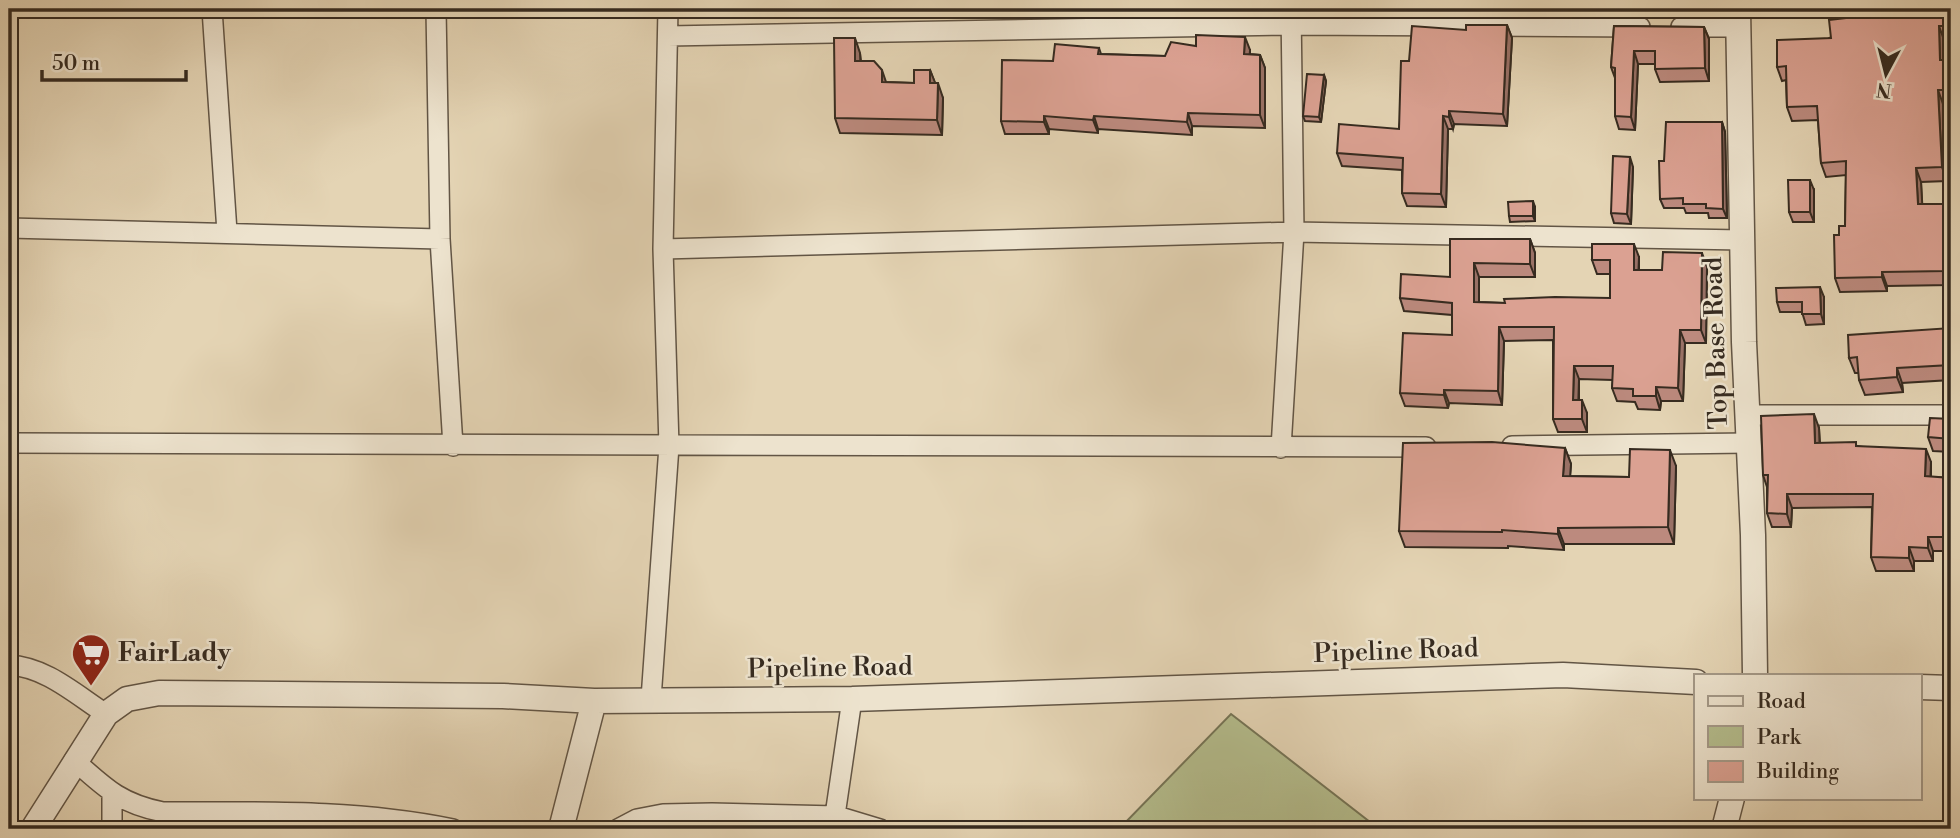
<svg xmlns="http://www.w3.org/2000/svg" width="1960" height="838" font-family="'Libre Bodoni',serif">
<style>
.green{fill:#b4bd8d;stroke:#757456;stroke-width:2}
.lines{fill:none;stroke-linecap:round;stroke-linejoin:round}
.minor-casing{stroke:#625545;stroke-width:22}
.tertiary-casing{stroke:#625545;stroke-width:27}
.minor{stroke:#ede3ce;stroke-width:19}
.tertiary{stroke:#ede3ce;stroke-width:24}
.wall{fill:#bc8a7e;stroke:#362b20;stroke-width:2}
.shaded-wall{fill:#997166;stroke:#362b20;stroke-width:2}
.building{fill:#dba192;stroke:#362b20;stroke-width:2}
.labels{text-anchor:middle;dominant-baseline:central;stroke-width:5;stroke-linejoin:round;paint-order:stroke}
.street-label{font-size:26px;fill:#362b20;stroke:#ede3ce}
.poi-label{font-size:26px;font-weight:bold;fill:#362b20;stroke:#ede3ce;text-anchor:start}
</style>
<rect width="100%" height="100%" fill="#e4d4b4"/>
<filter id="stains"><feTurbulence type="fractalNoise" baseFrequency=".00286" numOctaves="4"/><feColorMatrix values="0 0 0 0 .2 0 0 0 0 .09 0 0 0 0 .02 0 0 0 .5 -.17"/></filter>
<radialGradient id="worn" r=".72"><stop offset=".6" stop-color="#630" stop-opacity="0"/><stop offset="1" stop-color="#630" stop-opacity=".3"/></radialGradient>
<path class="green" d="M 1231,714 L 1379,829 L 1119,829 Z"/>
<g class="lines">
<g class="minor-casing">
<path id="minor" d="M 212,9 L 227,232
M 436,9 L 440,239 L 453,446
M 1681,27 L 1739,27
M 668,36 L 1291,25 L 1640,27
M 9,228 L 440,239
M 663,249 L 1294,232 L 1742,240
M 1748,415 L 1951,415
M 9,443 L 1426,447
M 1512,446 L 1749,443
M 1281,448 L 1294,232 L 1291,9
M 9,665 C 46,667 75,694 106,714
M 651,699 L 669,446 L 663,249 L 668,9
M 74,760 C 105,788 121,804 163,812 C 261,812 357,809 453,829
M 163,812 L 176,829
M 112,829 L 112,795
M 618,829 L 637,819 L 663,814 L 712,813 L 837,816 L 880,829
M 833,829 L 852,699"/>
</g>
<g class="tertiary-casing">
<path id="tertiary" d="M 1738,9 L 1744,342 L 1753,535 L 1755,675
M 1920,687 L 1951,688
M 33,829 L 106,714 L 127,699 L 159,693 L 503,696 L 594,701 L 852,699 L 1563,675 L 1696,682
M 561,829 L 594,701
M 1724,829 L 1732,798"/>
</g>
<use href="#minor" class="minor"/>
<use href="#tertiary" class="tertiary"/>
</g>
<path class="wall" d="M 1225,9 L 1266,9 L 1267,13 L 1226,14 Z
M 1570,9 L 1616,9 L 1616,11 L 1571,10 Z
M 1951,9 L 1951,40 L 1944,40 L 1945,60 L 1951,60 L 1951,104 L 1943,104 L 1947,181 L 1921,182 L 1922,204 L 1946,204 L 1951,218 L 1951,285 L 1887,286 L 1887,291 L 1840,292 L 1835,278 L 1839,235 L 1845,226 L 1846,175 L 1826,177 L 1821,163 L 1818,120 L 1792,121 L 1787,107 L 1786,80 L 1782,81 L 1777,67 L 1871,15 Z
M 1507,25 L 1512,38 L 1507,126 L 1454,124 L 1453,129 L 1448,129 L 1446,207 L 1407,206 L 1402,193 L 1402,170 L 1342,166 L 1337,153 L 1399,129 L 1409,61 L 1466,30 Z
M 1614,26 L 1704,27 L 1709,39 L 1709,81 L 1660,82 L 1655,69 L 1655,64 L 1638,64 L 1635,130 L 1619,129 L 1615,116 L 1615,78 L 1611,67 Z
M 1196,46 L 1250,50 L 1250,54 L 1260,55 L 1265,68 L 1265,128 L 1192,126 L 1192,135 L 1098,129 L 1098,133 L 1049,129 L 1049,134 L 1005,134 L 1001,121 L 1053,61 L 1099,48 L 1101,54 L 1165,56 Z
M 860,53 L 861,61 L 886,82 L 914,83 L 930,70 L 935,83 L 943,98 L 942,135 L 840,133 L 835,118 Z
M 1324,75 L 1326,81 L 1321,122 L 1305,121 L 1303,116 Z
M 1722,122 L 1725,132 L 1727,218 L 1709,218 L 1708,213 L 1686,213 L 1684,208 L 1664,208 L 1660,199 L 1664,161 Z
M 1633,167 L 1631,224 L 1614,223 L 1611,213 Z
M 1814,190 L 1814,222 L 1793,222 L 1789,212 Z
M 1535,207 L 1535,221 L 1510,222 L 1509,216 Z
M 1450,239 L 1530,239 L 1535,253 L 1535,277 L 1479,277 L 1479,302 L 1505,303 L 1610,298 L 1610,274 L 1597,274 L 1592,260 L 1639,257 L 1639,270 L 1662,270 L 1707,267 L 1706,343 L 1685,343 L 1683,401 L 1661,401 L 1660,410 L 1638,409 L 1635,402 L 1617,401 L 1612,388 L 1613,380 L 1579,379 L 1579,400 L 1587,413 L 1587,432 L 1558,432 L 1553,419 L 1553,340 L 1504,341 L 1502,405 L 1449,403 L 1448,408 L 1405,406 L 1400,393 L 1452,335 L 1452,315 L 1404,311 L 1400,298 L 1450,277 Z
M 1824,297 L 1824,324 L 1806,325 L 1802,312 L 1780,312 L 1777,302 Z
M 1951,328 L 1951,380 L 1902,383 L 1903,392 L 1865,395 L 1859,380 L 1859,373 L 1855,373 L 1849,358 Z
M 1951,419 L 1951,452 L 1933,451 L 1928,437 Z
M 1819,428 L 1820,443 L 1858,446 L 1931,462 L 1931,477 L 1951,478 L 1951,551 L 1933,551 L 1933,561 L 1914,561 L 1914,571 L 1876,571 L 1871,557 L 1872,507 L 1792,508 L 1791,527 L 1772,527 L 1767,513 L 1767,487 L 1763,475 Z
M 1565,448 L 1571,464 L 1570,476 L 1629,477 L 1676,466 L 1674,544 L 1564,544 L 1564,550 L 1508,546 L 1508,548 L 1405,547 L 1399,531 Z"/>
<path class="shaded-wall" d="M 1507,25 L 1512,38 L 1507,126 L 1503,114 Z
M 1939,26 L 1944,40 L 1945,74 L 1940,60 Z
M 1704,27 L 1709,39 L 1709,81 L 1705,68 Z
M 1245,37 L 1250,50 L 1249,67 L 1244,54 Z
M 855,38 L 860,53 L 861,76 L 855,61 Z
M 1634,51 L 1638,64 L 1635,130 L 1631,117 Z
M 1260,55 L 1265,68 L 1265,128 L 1260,115 Z
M 882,70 L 887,85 L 882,82 Z
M 930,70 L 936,85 L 930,83 Z
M 1324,75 L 1326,81 L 1321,122 L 1319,117 Z
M 938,83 L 943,98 L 942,135 L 937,120 Z
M 1938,90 L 1943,104 L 1947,181 L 1942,167 Z
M 1449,111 L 1454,124 L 1453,129 L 1449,117 Z
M 1188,113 L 1192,126 L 1192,135 L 1187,122 Z
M 1044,116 L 1049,129 L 1049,134 L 1044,122 Z
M 1094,116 L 1098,129 L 1098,133 L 1093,120 Z
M 1443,116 L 1448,129 L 1446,207 L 1441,194 Z
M 1722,122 L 1725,132 L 1727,218 L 1723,209 Z
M 1630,157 L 1633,167 L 1631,224 L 1627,214 Z
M 1916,168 L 1921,182 L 1923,217 L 1918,204 Z
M 1810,180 L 1814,190 L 1814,222 L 1810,212 Z
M 1533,201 L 1535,207 L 1535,221 L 1533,216 Z
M 1946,204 L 1951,218 L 1951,242 L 1946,228 Z
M 1530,239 L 1535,253 L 1535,277 L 1530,264 Z
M 1634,244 L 1639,257 L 1638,283 L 1634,270 Z
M 1702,253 L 1707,267 L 1706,343 L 1701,330 Z
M 1948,258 L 1951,268 L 1951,282 L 1947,271 Z
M 1474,263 L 1479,277 L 1479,316 L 1474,302 Z
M 1882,272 L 1887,286 L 1887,291 L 1882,277 Z
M 1820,287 L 1824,297 L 1824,324 L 1821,314 Z
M 1499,327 L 1504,341 L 1502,405 L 1498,391 Z
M 1680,330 L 1685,343 L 1683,401 L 1678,388 Z
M 1574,366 L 1579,379 L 1578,413 L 1573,400 Z
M 1897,368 L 1902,383 L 1903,392 L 1897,377 Z
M 1656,387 L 1661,401 L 1660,410 L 1656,396 Z
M 1444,390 L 1449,403 L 1448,408 L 1444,395 Z
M 1582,400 L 1587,413 L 1587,432 L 1582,419 Z
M 1814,414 L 1819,428 L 1820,456 L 1815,443 Z
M 1565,448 L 1571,464 L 1569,492 L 1563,476 Z
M 1926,449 L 1931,462 L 1930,490 L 1925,476 Z
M 1670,450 L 1676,466 L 1674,544 L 1668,527 Z
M 1787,494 L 1792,508 L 1791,527 L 1787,514 Z
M 1558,528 L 1564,544 L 1564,550 L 1558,534 Z
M 1928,537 L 1933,551 L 1933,561 L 1928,548 Z
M 1909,547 L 1914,561 L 1914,571 L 1909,558 Z"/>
<path class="building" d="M 1871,9 L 1951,9 L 1951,26 L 1939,26 L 1940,60 L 1951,60 L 1951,90 L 1938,90 L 1942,167 L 1916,168 L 1918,204 L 1946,204 L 1946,228 L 1951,228 L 1951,258 L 1948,258 L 1947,271 L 1882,272 L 1882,277 L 1835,278 L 1834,235 L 1839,235 L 1839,226 L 1845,226 L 1846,161 L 1821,163 L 1817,106 L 1787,107 L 1786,66 L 1777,67 L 1777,40 L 1831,38 L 1829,20 L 1871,15 Z
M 1466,25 L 1507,25 L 1503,114 L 1449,111 L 1449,117 L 1443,116 L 1441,194 L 1402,193 L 1403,158 L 1337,153 L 1339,124 L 1399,129 L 1401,61 L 1409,61 L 1412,26 L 1466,30 Z
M 1614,26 L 1704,27 L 1705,68 L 1655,69 L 1655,51 L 1634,51 L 1631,117 L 1615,116 L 1615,68 L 1611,67 Z
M 1196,35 L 1245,37 L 1244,54 L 1260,55 L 1260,115 L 1188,113 L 1187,122 L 1094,116 L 1093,120 L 1044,116 L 1044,122 L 1001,121 L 1002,60 L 1053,61 L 1055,44 L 1099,48 L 1098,54 L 1165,56 L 1171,42 L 1196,46 Z
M 834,38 L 855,38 L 855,61 L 874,61 L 882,70 L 882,82 L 914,83 L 914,70 L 930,70 L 930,83 L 938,83 L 937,120 L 835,118 Z
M 1307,74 L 1324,75 L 1319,117 L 1303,116 Z
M 1666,122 L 1722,122 L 1723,209 L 1706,208 L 1706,204 L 1683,204 L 1683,198 L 1660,199 L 1659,161 L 1664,161 Z
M 1613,156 L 1630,157 L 1627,214 L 1611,213 Z
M 1949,174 L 1951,174 L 1951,198 L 1950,198 Z
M 1788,180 L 1810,180 L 1810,212 L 1789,212 Z
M 1533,201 L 1533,216 L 1509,216 L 1508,202 Z
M 1450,239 L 1530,239 L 1530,264 L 1474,263 L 1474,302 L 1505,303 L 1504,299 L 1555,297 L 1610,298 L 1610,260 L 1592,260 L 1592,244 L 1634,244 L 1634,270 L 1662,270 L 1663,252 L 1702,253 L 1701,330 L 1680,330 L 1678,388 L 1656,387 L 1656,396 L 1633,396 L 1633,389 L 1612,388 L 1613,366 L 1574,366 L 1573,400 L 1582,400 L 1582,419 L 1553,419 L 1554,327 L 1499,327 L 1498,391 L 1444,390 L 1444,395 L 1400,393 L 1403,333 L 1452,335 L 1452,303 L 1400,298 L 1401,274 L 1450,277 Z
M 1820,287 L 1821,314 L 1802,314 L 1802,302 L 1777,302 L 1776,288 Z
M 1951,328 L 1951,365 L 1897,368 L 1897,377 L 1859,380 L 1857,357 L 1849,358 L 1848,335 Z
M 1814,414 L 1815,443 L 1856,442 L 1856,446 L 1926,449 L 1925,476 L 1951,478 L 1951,537 L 1928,537 L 1928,548 L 1909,547 L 1909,558 L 1871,557 L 1873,494 L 1787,494 L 1787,514 L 1767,513 L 1768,475 L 1763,475 L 1761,416 Z
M 1930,418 L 1951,419 L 1951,439 L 1928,437 Z
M 1492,442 L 1565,448 L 1563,476 L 1629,477 L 1630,449 L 1670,450 L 1668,527 L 1558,528 L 1558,534 L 1502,530 L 1502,532 L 1399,531 L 1403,443 Z"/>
<defs>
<g id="supermarket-pin" transform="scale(2.0125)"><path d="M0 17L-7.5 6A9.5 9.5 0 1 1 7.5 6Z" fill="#8f2418" stroke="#ede3ce"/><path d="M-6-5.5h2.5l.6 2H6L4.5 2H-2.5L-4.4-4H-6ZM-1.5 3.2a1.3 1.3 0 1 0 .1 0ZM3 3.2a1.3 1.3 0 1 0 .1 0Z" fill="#fff"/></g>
</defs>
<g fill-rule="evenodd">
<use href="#supermarket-pin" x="91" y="653"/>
</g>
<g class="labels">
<g class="street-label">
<text transform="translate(1716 343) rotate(-92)">Top Base Road</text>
<text transform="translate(1396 651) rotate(-2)">Pipeline Road</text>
<text transform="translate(830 668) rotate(-1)">Pipeline Road</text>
</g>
<g class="poi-label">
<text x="118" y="653">FairLady</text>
</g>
</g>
<rect width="1960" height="838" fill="none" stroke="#e4d4b4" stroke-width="35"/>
<rect x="10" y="10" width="1939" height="817" fill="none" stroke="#362b20" stroke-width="3.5"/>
<rect x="18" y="18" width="1925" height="803" fill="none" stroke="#362b20" stroke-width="2"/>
<rect x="1694" y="674" width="228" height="126" fill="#ede3ce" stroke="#a49988" stroke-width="2"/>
<rect x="1708" y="696" width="35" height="10" fill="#ede3ce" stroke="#a49988" stroke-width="2"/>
<text x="1757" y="708" font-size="21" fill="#362b20">Road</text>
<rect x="1708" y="726" width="35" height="21" fill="#b4bd8d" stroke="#a49988" stroke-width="2"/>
<text x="1757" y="744" font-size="21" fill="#362b20">Park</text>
<rect x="1708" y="761" width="35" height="21" fill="#dba192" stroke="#a49988" stroke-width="2"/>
<text x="1757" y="778" font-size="21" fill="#362b20">Building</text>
<g transform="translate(1886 74) rotate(187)" stroke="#ede3ce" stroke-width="5" paint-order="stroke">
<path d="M0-5L12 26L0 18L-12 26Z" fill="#362b20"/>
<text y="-10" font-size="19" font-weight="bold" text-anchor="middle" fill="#362b20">N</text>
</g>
<path d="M42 70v10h144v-10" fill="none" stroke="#362b20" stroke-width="3.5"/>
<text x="52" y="70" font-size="21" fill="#362b20" stroke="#ede3ce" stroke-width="5" paint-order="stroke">50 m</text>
<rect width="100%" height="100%" filter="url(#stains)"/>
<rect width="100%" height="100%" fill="url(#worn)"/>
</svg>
